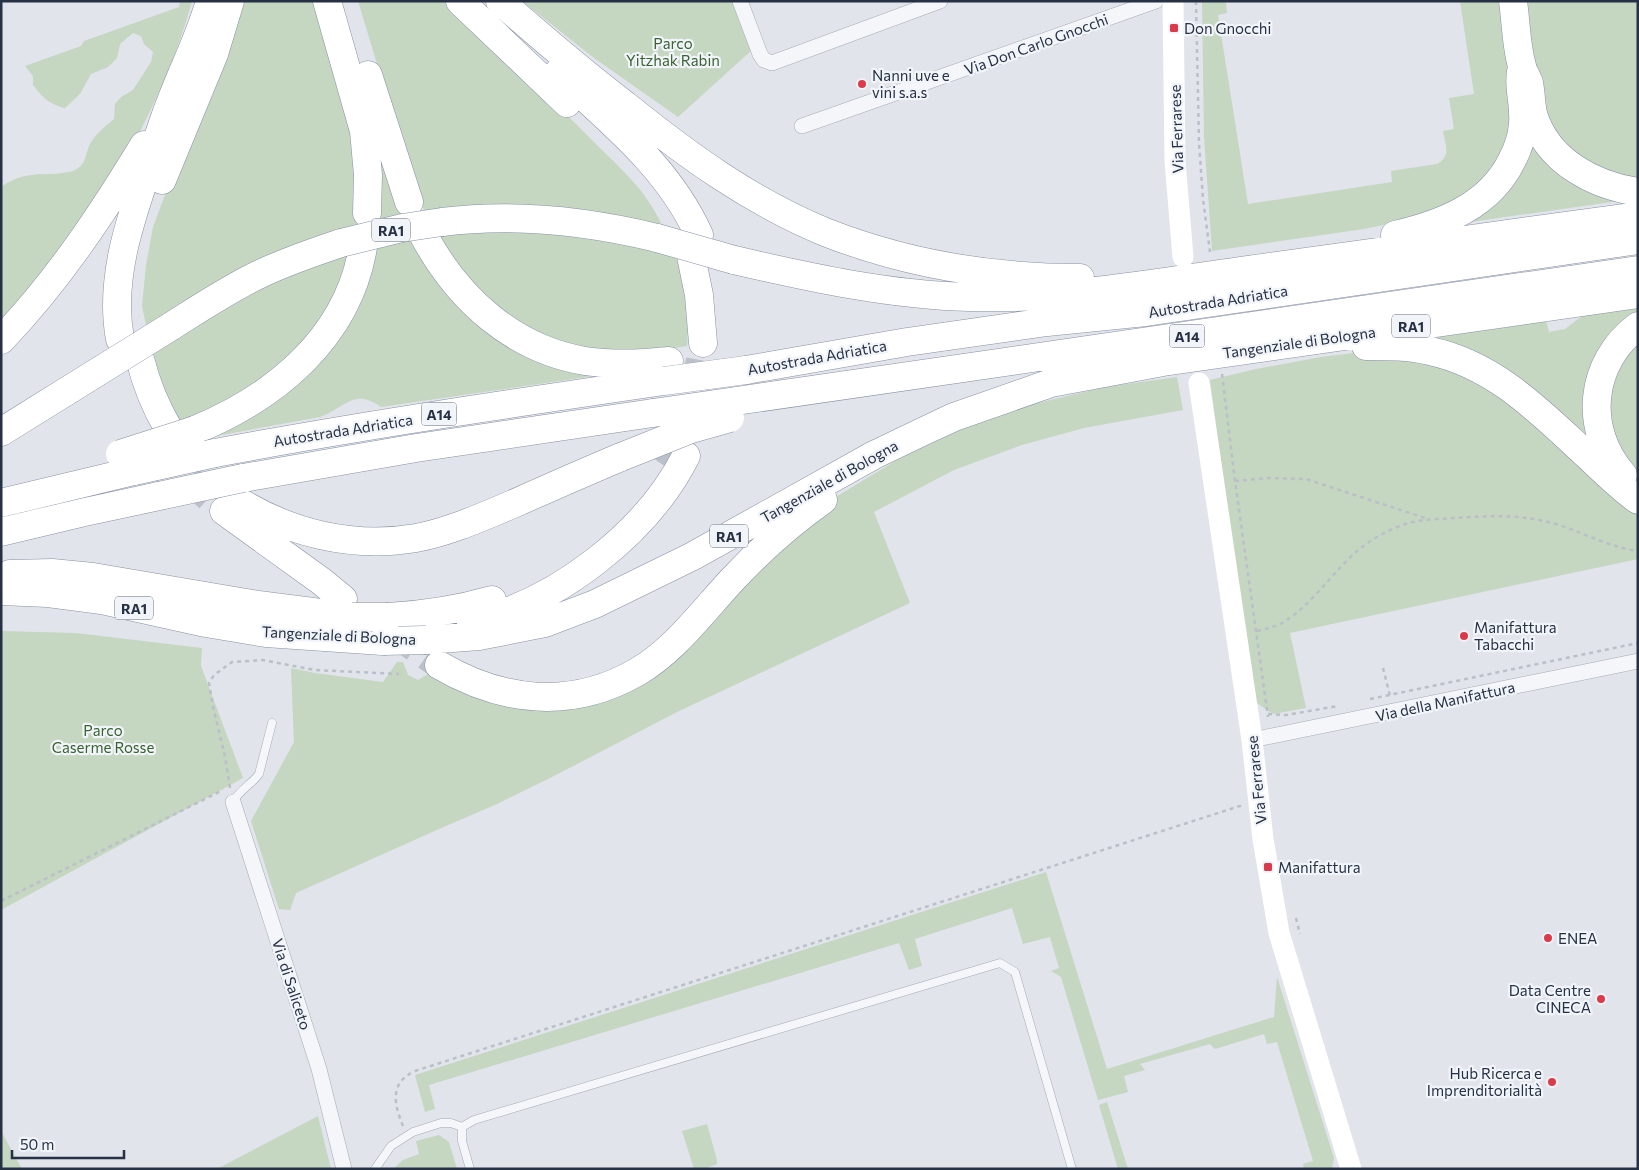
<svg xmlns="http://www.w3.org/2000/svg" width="1639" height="1170" font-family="Commissioner,sans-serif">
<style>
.green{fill:#c5d6c1}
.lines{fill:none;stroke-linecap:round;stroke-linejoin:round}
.motorway-tunnel{stroke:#bcc0ca;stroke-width:28;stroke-dasharray:28 14;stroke-linecap:butt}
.service-casing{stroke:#a5abb6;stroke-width:9}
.minor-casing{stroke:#a5abb6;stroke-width:16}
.motorway-casing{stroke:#8791a3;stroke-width:29}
.path{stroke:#bbbfc7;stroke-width:2.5;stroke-dasharray:4 4;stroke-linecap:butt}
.service{stroke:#f4f6f9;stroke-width:8}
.minor{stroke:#f4f6f9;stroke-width:15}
.secondary{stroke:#fff;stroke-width:21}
.motorway{stroke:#fff;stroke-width:28}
.motorway-bridge-casing{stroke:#8791a3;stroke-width:29;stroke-linecap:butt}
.motorway-bridge{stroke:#fff;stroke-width:28}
.poi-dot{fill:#dc3a4a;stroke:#f1f4f8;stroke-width:2}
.labels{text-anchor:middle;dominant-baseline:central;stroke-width:4.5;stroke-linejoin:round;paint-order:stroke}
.shield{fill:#f1f4f8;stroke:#646c7b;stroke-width:1}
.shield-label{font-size:14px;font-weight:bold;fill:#273145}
.poi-label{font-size:15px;fill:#273145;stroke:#f1f4f8;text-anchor:start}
.park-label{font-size:15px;fill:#3a6233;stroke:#f1f4f8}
.street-label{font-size:15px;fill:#273145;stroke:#f1f4f8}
</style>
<rect width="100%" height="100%" fill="#e1e4eb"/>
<path class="green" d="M 180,1 L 192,1 C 176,60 150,116 120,168 L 1,329 L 1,187 C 17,175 33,174 53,174 C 60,173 69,173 75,170 C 87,164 85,154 90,144 C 96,134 105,126 114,119 L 115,104 L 121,97 L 133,90 L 151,62 L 153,52 L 144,44 L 141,36 L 133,33 L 120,44 L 117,58 L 108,67 L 91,74 L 80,94 L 65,108 C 50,105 42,97 33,85 L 33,76 L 25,66 L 81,46 L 84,41 L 179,7 Z
M 237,1 L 317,1 L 352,118 L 357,220 L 351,256 L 321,323 L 297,354 L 253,391 L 180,423 L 170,406 L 160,381 L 151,349 L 142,306 L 146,265 L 153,227 Z
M 358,1 L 446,1 C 488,43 533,82 576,124 C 596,145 618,164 637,186 C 661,214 682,264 687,300 C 689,315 688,331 687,346 L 654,351 L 608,353 L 553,342 L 485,301 L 431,229 L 409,170 Z
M 522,1 L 734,1 L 752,50 L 678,117 L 594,58 Z
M 1202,1 L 1226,1 L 1227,13 L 1218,15 L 1248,204 L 1392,182 L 1391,171 L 1437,164 C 1452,156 1445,144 1443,131 L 1454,129 L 1449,98 L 1474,94 L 1460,1 L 1504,1 L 1518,107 L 1493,176 L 1447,205 L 1398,222 L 1364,229 L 1212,251 L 1204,137 Z
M 1522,1 L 1638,1 L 1638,184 L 1597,173 L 1546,126 Z
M 369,122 L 437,271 L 600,375 L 381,407 C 354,387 345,408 320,417 L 205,438 L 362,288 Z
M 1528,141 L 1626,200 L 1463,223 Z
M 1638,308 L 1638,317 L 1630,323 L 1593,441 L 1425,338 L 1546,321 L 1549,332 L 1565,329 L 1582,316 Z
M 1638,335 L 1638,485 L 1627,474 L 1602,409 L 1627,345 Z
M 1354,353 L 1389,354 L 1470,371 L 1638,505 L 1638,559 L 1290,633 L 1306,708 L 1273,714 L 1254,701 L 1252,687 L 1210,380 L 1256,369 L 1321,357 Z
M 1177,377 L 1183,410 L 1084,428 L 1022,445 L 954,470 L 874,512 L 910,603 L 679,711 L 552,777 L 497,804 L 439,829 L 296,893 L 290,910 L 279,909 L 251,821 L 294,742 L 291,668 L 315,673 L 383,682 L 397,662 L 403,662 L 408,675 L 418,680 L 430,673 L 455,686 L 615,690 L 831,500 L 900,458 L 973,424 L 1021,407 L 1105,387 Z
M 1,631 L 76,633 L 202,648 L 201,666 L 243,778 L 1,910 Z
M 1046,872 L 1107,1069 L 1274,1017 L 1277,977 L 1334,1158 L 1332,1169 L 1304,1169 L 1303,1164 L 1313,1161 L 1277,1042 L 1267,1044 L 1264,1034 L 1215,1049 L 1210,1044 L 1140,1064 L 1145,1070 L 1124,1076 L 1128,1092 L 1098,1100 L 1061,977 L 1051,971 L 1059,968 L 1050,937 L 1023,944 L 1012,908 L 915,939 L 922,966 L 909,970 L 899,943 L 429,1085 L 435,1109 L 425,1112 L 415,1075 Z
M 1107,1102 L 1128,1169 L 1118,1169 L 1099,1105 Z
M 318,1116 L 331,1169 L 217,1169 Z
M 707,1124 L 717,1160 L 717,1164 L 705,1169 L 694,1169 L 682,1131 Z
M 1,1131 L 22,1169 L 1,1169 Z
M 439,1135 L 449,1142 L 457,1169 L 393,1169 L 403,1160 L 419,1154 L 416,1141 Z"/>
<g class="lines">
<path class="motorway-tunnel" d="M 162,446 C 178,468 196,487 217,505
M 663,465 C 687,431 696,384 703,343
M 392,632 L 439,665"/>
<g class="service-casing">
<path id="service" d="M 233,802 C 239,790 251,785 259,774 L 272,723
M 375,1169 L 391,1146 L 413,1132 L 441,1123 L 451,1123 L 462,1127
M 470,1169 L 462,1141 L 462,1127 L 474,1120 L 1000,963 L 1015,972 L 1072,1169"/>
</g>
<g class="minor-casing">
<path id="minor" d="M 740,1 L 760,54 L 764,60 L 772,63 L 940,1
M 802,126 L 1156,1
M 1252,740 L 1638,661
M 233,802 L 319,1069 L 344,1169"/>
</g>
<g class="motorway-casing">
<path id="motorway" d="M 327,1 L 364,131 L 368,175 L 367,213
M 460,1 L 567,103
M 500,1 C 541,37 582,72 625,105 C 687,155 750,201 825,232 C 906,264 993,278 1080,278
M 1513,1 C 1516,22 1516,45 1522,66 C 1523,72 1527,77 1529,83 C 1531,93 1531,104 1533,114 C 1547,161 1593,185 1638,192
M 558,73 C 611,122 669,168 699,235
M 368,75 L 409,202
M 162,180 L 214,54 L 230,1
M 442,222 C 514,213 587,221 657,238
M 1395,235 C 1442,224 1490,206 1512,160 C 1518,149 1522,136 1523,124 C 1525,105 1517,85 1522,67
M 424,236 C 458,299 513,349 585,361 C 612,365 641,364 669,361
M 734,260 C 812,278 890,295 969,297 C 1063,300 1155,283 1247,270 C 1377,252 1508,234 1638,216
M 692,261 L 699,295 L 703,343
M 170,327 C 200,308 230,288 262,273 C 288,261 314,252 341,243
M 120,339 C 109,280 130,220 149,165 C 156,145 162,124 170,104 C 183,69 200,37 210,1
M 1,340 C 57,282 102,214 144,145
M 1366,346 C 1387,346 1409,346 1430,351 C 1496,365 1541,413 1589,457 C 1605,472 1620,487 1638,500
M 140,359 C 146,383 155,406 168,428
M 746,370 L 907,342 L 1047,322 L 1146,312 L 1638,240
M 736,401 L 1638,270
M 195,430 C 275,397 348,338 363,247
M 1,432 L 67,391
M 215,453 C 364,425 514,403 664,381
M 1623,475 C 1583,429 1589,363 1638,326
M 243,478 L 416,448 L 653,413
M 235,499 C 288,533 353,549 416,538 C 449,532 482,517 513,504 C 549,488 585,472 621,457
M 1,503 L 134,471
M 224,511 L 321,581 L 343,599
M 1,532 L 85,512 L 159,496
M 10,574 L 52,573 L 93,577 L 258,605 L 352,617
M 1,591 L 48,593 L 102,600 L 206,623 L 266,633 L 383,641
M 388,617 C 424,615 457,610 492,600
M 471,622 C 556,604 647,533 686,456
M 426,640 L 479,636 L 545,623 L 595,604 L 693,556 L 874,455 L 924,431 L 954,417 L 1051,383 L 1163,362 L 1638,294
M 439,665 C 502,702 571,710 637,672 C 673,652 704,610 732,580 C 760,550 790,523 823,500"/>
</g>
<path class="path" d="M 1196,1 L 1199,143 L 1203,199 L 1210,252
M 1222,374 L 1235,481 L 1268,717
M 1235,481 L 1269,478 L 1306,479 L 1428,519
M 1257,631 C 1266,629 1274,627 1282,623 C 1310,607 1331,574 1356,552 C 1370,540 1390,528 1409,523 C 1423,519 1439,519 1454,518 C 1487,516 1516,514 1548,522 C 1578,529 1606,547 1638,551
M 1383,668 L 1390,696
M 1370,699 L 1638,643
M 1268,714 L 1286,715 L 1338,706
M 230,788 L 225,756 L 213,707 L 209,683 L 214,675 L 232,662 L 263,660 L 315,670 L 399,674
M 1,901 L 223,790
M 1296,918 L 1300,934
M 403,1126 C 394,1104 389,1083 415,1071 L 1243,805"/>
<use href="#service" class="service"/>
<use href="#minor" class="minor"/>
<path class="secondary" d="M 1173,1 L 1175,161 L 1183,257
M 1199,383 L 1252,740 L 1263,839 L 1279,933 L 1351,1169"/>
<use href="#motorway" class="motorway"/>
<g class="motorway-bridge-casing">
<path id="motorway-bridge" d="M 657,238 L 734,260
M 341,243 L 402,228 L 442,222
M 664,381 L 746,370
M 67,391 L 170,327
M 653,413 L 736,401
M 120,454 L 195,430
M 621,457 L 691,429 L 730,418
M 134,471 L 215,453
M 159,496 L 243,478
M 352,617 L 388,617
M 383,641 L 426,640"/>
</g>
<use href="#motorway-bridge" class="motorway-bridge"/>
</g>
<g class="poi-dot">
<rect x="1169" y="23" width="10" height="10" rx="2.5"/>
<circle cx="862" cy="84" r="5"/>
<circle cx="1464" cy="636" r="5"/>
<rect x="1263" y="862" width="10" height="10" rx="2.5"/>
<circle cx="1548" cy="938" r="5"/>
<circle cx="1601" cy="999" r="5"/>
<circle cx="1552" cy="1082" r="5"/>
</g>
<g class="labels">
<g class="shield">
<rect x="372" y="218.5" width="38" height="23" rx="4"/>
<rect x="1392" y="314.5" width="38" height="23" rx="4"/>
<rect x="1169.5" y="324.5" width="35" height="23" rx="4"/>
<rect x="421.5" y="402.5" width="35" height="23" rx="4"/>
<rect x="710" y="524.5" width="38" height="23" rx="4"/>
<rect x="115" y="596.5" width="38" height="23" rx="4"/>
</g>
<g class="shield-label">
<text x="391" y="230">RA1</text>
<text x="1411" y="326">RA1</text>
<text x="1187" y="336">A14</text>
<text x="439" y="414">A14</text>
<text x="729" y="536">RA1</text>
<text x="134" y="608">RA1</text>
</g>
<g class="poi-label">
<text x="1184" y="28">Don Gnocchi</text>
<text x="872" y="75">Nanni uve e<tspan x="872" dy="17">vini s.a.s</tspan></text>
<text x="1474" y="627">Manifattura<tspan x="1474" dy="17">Tabacchi</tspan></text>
<text x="1278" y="867">Manifattura</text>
<text x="1558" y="938">ENEA</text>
<text x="1591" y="990" text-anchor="end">Data Centre<tspan x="1591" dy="17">CINECA</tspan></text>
<text x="1542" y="1073" text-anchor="end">Hub Ricerca e<tspan x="1542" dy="17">Imprenditorialità</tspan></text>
</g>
<g class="park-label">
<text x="673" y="43">Parco<tspan x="673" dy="17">Yitzhak Rabin</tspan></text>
<text x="103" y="730">Parco<tspan x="103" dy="17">Caserme Rosse</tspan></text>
</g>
<g class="street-label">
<text transform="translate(1036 44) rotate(-20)">Via Don Carlo Gnocchi</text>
<text transform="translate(1176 129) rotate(-92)">Via Ferrarese</text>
<text transform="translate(1218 301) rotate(-9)">Autostrada Adriatica</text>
<text transform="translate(1299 342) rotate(-8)">Tangenziale di Bologna</text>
<text transform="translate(817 357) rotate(-10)">Autostrada Adriatica</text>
<text transform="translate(343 430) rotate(-9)">Autostrada Adriatica</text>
<text transform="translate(829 481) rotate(-29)">Tangenziale di Bologna</text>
<text transform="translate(339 635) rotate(3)">Tangenziale di Bologna</text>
<text transform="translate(1445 701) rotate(-12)">Via della Manifattura</text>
<text transform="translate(1256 780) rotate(-96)">Via Ferrarese</text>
<text transform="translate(292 984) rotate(72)">Via di Saliceto</text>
</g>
</g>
<rect width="1639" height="1170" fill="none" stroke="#273145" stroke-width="5"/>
<path d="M12 1150v8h112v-8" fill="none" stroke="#273145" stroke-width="2.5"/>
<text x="20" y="1150" font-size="15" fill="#273145" stroke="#f1f4f8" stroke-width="4" paint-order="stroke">50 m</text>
</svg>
